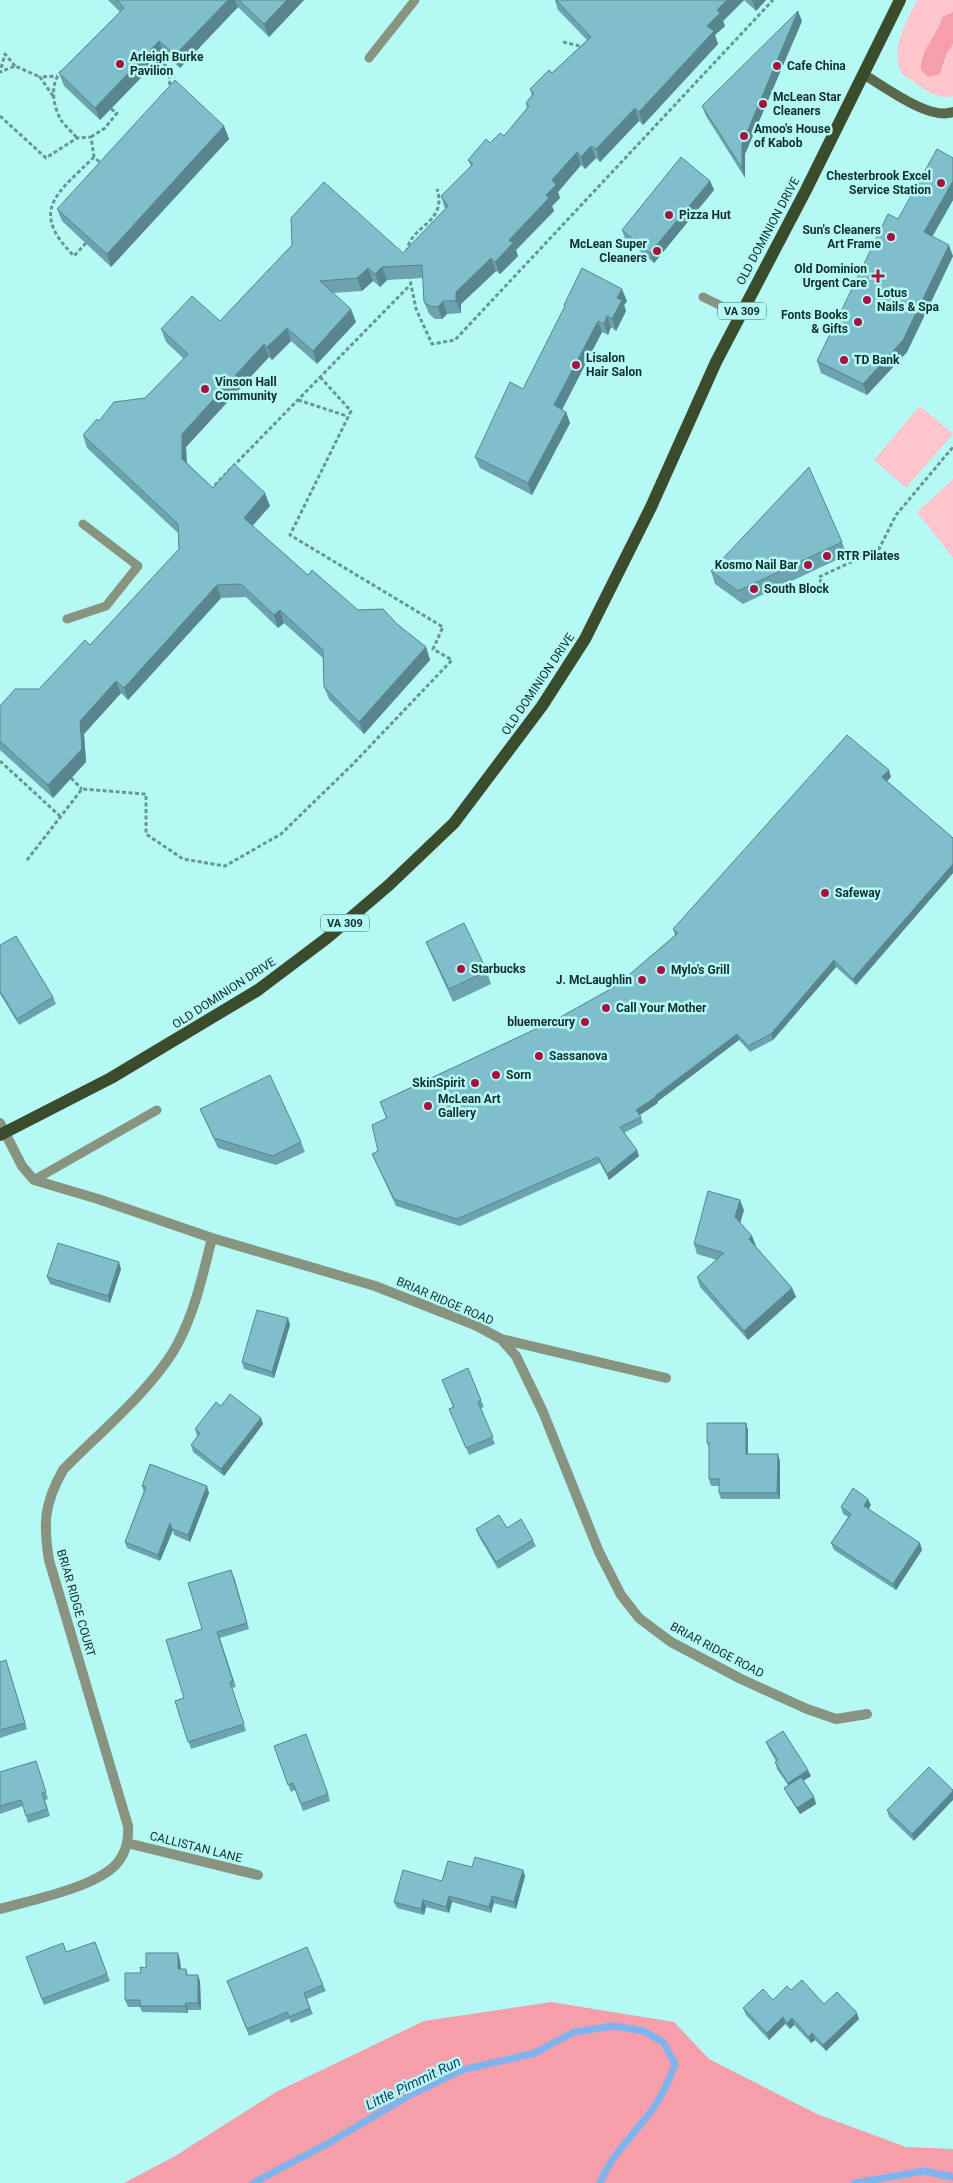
<svg xmlns="http://www.w3.org/2000/svg" width="953" height="2183" font-family="Roboto,sans-serif">
<style>
.green{fill:#fec6cc}
.forest{fill:#f49fa9}
.lines{fill:none;stroke-linecap:round;stroke-linejoin:round}
.stream{stroke:#7fb3ee;stroke-width:7}
.path{stroke:#669794;stroke-width:3;stroke-dasharray:4 2.5;stroke-linecap:butt}
.service{stroke:#889380;stroke-width:9}
.minor{stroke:#889380;stroke-width:10}
.secondary{stroke:#5a694e;stroke-width:10}
.primary{stroke:#3a4c2b;stroke-width:12}
.wall{fill:#6da3af}
.shaded-wall{fill:#59858e}
.building{fill:#7fbecb;stroke:#59858e}
.poi-dot{fill:#a81140;stroke:#b5f9f5;stroke-width:2}
.labels{text-anchor:middle;dominant-baseline:central;stroke-width:5;stroke-linejoin:round;paint-order:stroke}
.shield{fill:#b5f9f5;stroke:#436b69;stroke-width:1}
.shield-label{font-size:11px;font-weight:bold;fill:#122e2d}
.poi-label{font-size:12px;font-weight:bold;fill:#122e2d;stroke:#b5f9f5;text-anchor:start}
.street-label{font-size:12px;fill:#122e2d;stroke:#b5f9f5}
.water-label{font-size:14px;font-style:italic;fill:#183d64;stroke:#b5f9f5}
</style>
<rect width="100%" height="100%" fill="#b5f9f5"/>
<path class="green" d="M 917,0 L 953,0 L 953,12 L 942,17 L 930,45 L 922,56 L 921,70 L 925,75 C 950,78 939,60 953,44 L 953,96 C 936,102 916,82 902,74 C 889,49 906,23 917,0 Z
M 920,406 L 953,434 L 906,488 L 874,460 Z
M 953,479 L 953,558 L 917,512 Z"/>
<path class="forest" d="M 953,12 L 953,44 L 947,53 L 940,74 L 928,77 L 921,70 C 920,50 937,36 942,17 Z
M 551,2002 L 674,2022 L 709,2059 L 817,2114 L 906,2147 L 953,2149 L 953,2183 L 124,2183 L 175,2156 L 276,2092 L 424,2021 Z"/>
<g class="lines">
<path class="stream" d="M 253,2183 L 327,2144 L 410,2095 L 462,2070 L 535,2053 L 574,2032 L 614,2026 L 644,2031 L 664,2043 L 675,2064 C 669,2081 663,2095 652,2110 C 635,2134 611,2155 600,2183
M 855,2183 L 924,2171 L 953,2177"/>
<path class="path" d="M 563,42 L 584,47
M 159,59 L 169,69 L 170,89
M 15,66 L 5,54 L 0,72 L 15,66 L 40,77
M 62,71 C 49,83 53,106 61,120 C 65,126 72,132 77,138
M 53,96 L 40,77 L 57,76
M 0,116 L 46,158 L 77,138 L 91,137 L 94,157 L 103,165
M 91,137 L 105,128 L 117,113 L 111,109
M 86,243 L 74,256 C 28,210 58,193 94,157
M 407,252 C 409,225 448,224 437,189
M 409,275 L 416,309 L 432,344 L 455,340 L 773,0
M 298,400 L 347,416
M 210,490 L 410,285
M 824,589 L 819,577 L 879,549 L 896,515 L 953,447
M 0,761 L 61,817
M 71,778 L 82,789
M 27,860 L 82,789 L 146,794 L 146,834 L 183,859 L 225,866 L 281,834 L 353,764 L 452,660 L 433,649 L 443,627 L 290,535 L 351,411 L 320,377"/>
<path class="service" d="M 369,58 L 415,0
M 703,297 L 740,315
M 67,619 L 106,606 L 138,566 L 83,524
M 34,1180 L 157,1110"/>
<path class="minor" d="M 0,1123 L 22,1166 L 34,1180 L 98,1199 L 212,1238 L 375,1286 L 475,1325 L 501,1339 L 516,1356 L 543,1412 L 599,1552 L 621,1595 L 639,1618 L 671,1642 L 741,1679 L 807,1709 L 836,1719 L 867,1714
M 501,1339 L 666,1378
M 127,1843 L 258,1875
M 0,1909 C 31,1900 99,1887 118,1862 C 126,1852 129,1838 128,1826 L 49,1560 C 43,1523 44,1504 63,1470 C 98,1434 155,1387 178,1343 C 195,1311 203,1274 212,1238"/>
<path class="secondary" d="M 863,74 C 884,86 929,121 953,112"/>
<path class="primary" d="M 0,1135 L 111,1078 L 258,990 L 327,938 L 389,885 L 454,823 L 542,706 L 585,639 L 651,507 L 716,362 L 806,190 L 900,0"/>
</g>
<path class="wall" d="M 108,0 L 304,0 L 269,37 L 238,7 L 180,68 L 164,54 L 100,120 L 64,86 L 59,73 L 120,12 Z
M 555,0 L 766,0 L 756,11 L 744,0 L 723,21 L 725,26 L 715,35 L 718,44 L 643,125 L 639,121 L 600,162 L 596,158 L 585,169 L 581,165 L 558,192 L 560,198 L 552,206 L 554,211 L 516,250 L 518,256 L 500,274 L 496,271 L 461,304 L 461,313 L 447,314 L 442,319 L 435,319 L 429,314 L 424,302 L 423,278 L 387,280 L 380,287 L 373,281 L 362,291 L 333,293 L 356,322 L 317,364 L 291,341 L 272,360 L 269,357 L 186,447 L 187,463 L 213,488 L 270,506 L 252,526 L 308,575 L 358,610 L 397,624 L 426,647 L 430,660 L 364,734 L 329,699 L 324,687 L 324,659 L 284,623 L 278,628 L 246,597 L 221,598 L 128,700 L 121,693 L 84,734 L 86,762 L 53,798 L 0,750 L 0,706 L 39,689 L 90,645 L 179,549 L 178,533 L 87,448 L 83,435 L 99,421 L 145,398 L 184,359 L 166,342 L 161,329 L 220,321 L 292,245 L 403,253 L 445,209 L 441,196 L 471,166 L 468,160 L 490,143 L 504,136 L 527,108 L 526,103 L 532,96 L 530,89 L 552,73 L 587,40 L 558,10 Z
M 802,21 L 745,154 L 745,178 L 706,116 L 702,106 Z
M 224,126 L 229,139 L 111,267 L 62,221 L 57,209 Z
M 953,158 L 953,200 L 932,237 L 953,256 L 907,352 L 867,395 L 821,373 L 817,361 L 898,219 Z
M 710,181 L 714,190 L 654,263 L 625,239 L 622,230 Z
M 627,301 L 624,305 L 626,311 L 616,331 L 611,327 L 608,335 L 602,332 L 562,410 L 566,412 L 570,423 L 532,495 L 480,468 L 475,457 L 523,389 L 565,307 L 564,305 Z
M 842,542 L 847,555 L 743,604 L 715,584 L 711,571 Z
M 891,777 L 887,781 L 953,838 L 953,873 L 856,985 L 836,967 L 773,1040 L 750,1052 L 739,1040 L 657,1102 L 658,1103 L 640,1115 L 643,1123 L 624,1133 L 637,1150 L 639,1156 L 609,1180 L 600,1163 L 460,1226 L 396,1206 L 372,1154 L 378,1151 L 386,1118 L 380,1102 L 557,1019 L 616,986 L 675,935 L 673,929 Z
M 426,942 L 487,971 L 491,984 L 453,1002 L 431,954 Z
M 0,945 L 53,997 L 56,1004 L 19,1025 L 0,994 Z
M 200,1109 L 301,1142 L 305,1152 L 276,1165 L 218,1148 L 204,1118 Z
M 744,1210 L 740,1223 L 752,1236 L 755,1246 L 792,1288 L 796,1297 L 748,1340 L 700,1287 L 697,1277 L 717,1260 L 697,1254 L 694,1244 Z
M 121,1269 L 110,1303 L 50,1284 L 47,1277 Z
M 288,1318 L 290,1325 L 274,1378 L 244,1369 L 242,1362 Z
M 442,1380 L 481,1400 L 484,1407 L 481,1408 L 495,1444 L 469,1455 L 449,1409 L 453,1407 Z
M 221,1406 L 261,1418 L 263,1424 L 224,1476 L 193,1452 L 191,1445 L 197,1436 L 195,1429 Z
M 746,1423 L 748,1430 L 748,1454 L 780,1461 L 780,1499 L 721,1499 L 719,1493 L 719,1486 L 711,1486 L 709,1479 L 709,1448 L 707,1443 Z
M 142,1486 L 209,1493 L 190,1542 L 174,1535 L 173,1530 L 160,1561 L 127,1548 L 125,1542 L 144,1492 Z
M 871,1505 L 869,1509 L 922,1550 L 896,1590 L 834,1550 L 831,1543 L 848,1517 L 843,1514 L 841,1507 Z
M 507,1528 L 533,1540 L 536,1546 L 498,1569 L 478,1535 L 476,1529 Z
M 234,1576 L 249,1629 L 220,1638 L 236,1687 L 232,1688 L 246,1731 L 191,1749 L 175,1701 L 184,1698 L 202,1629 Z
M 0,1662 L 8,1667 L 27,1729 L 0,1738 Z
M 766,1742 L 811,1776 L 803,1781 L 814,1797 L 816,1804 L 800,1814 L 787,1794 L 784,1788 L 788,1785 L 777,1769 L 775,1762 L 776,1761 L 769,1749 Z
M 274,1746 L 328,1794 L 330,1801 L 303,1811 L 295,1790 L 291,1792 Z
M 36,1761 L 48,1799 L 45,1800 L 50,1816 L 28,1823 L 23,1806 L 0,1814 L 0,1772 Z
M 929,1767 L 914,1841 L 889,1817 L 887,1810 Z
M 472,1867 L 523,1870 L 525,1876 L 516,1909 L 494,1903 L 491,1913 L 452,1902 L 449,1913 L 426,1907 L 424,1915 L 397,1908 L 394,1902 L 442,1881 Z
M 95,1942 L 110,1981 L 44,2005 L 26,1957 L 66,1952 Z
M 180,1960 L 181,1969 L 186,1969 L 188,1975 L 200,1981 L 201,2010 L 188,2010 L 188,2013 L 142,2012 L 140,2007 L 128,2007 L 125,2000 L 141,1973 L 146,1968 Z
M 227,1981 L 323,1985 L 326,1991 L 307,1999 L 313,2014 L 291,2023 L 289,2019 L 249,2036 Z
M 791,1990 L 824,2004 L 859,2019 L 826,2051 L 815,2040 L 811,2043 L 794,2025 L 790,2029 L 785,2024 L 769,2040 L 746,2015 L 743,2008 L 773,2000 Z"/>
<path class="shaded-wall" d="M 228,0 L 235,0 L 238,7 L 180,68 L 175,55 Z
M 287,0 L 304,0 L 269,37 L 264,24 Z
M 727,0 L 744,0 L 723,21 L 725,26 L 715,35 L 718,44 L 643,125 L 639,112 L 717,10 Z
M 752,0 L 766,0 L 756,11 Z
M 798,11 L 802,21 L 745,154 L 745,178 L 742,168 L 742,144 Z
M 159,41 L 164,54 L 100,120 L 95,108 Z
M 635,108 L 639,121 L 600,162 L 596,149 Z
M 224,126 L 229,139 L 111,267 L 107,254 Z
M 591,146 L 596,158 L 585,169 L 581,157 Z
M 577,152 L 581,165 L 558,192 L 560,198 L 552,206 L 554,211 L 516,250 L 518,256 L 500,274 L 495,262 L 509,240 L 546,195 L 552,180 Z
M 710,181 L 714,190 L 654,263 L 650,253 Z
M 953,181 L 953,200 L 928,244 L 924,232 Z
M 949,245 L 953,256 L 907,352 L 867,395 L 863,384 Z
M 491,258 L 496,271 L 461,304 L 461,313 L 456,301 L 456,292 Z
M 382,267 L 387,280 L 380,287 L 375,274 Z
M 368,268 L 373,281 L 362,291 L 357,278 Z
M 622,289 L 627,301 L 624,305 L 626,311 L 616,331 L 612,319 L 617,298 Z
M 443,301 L 447,314 L 442,319 L 438,307 Z
M 351,309 L 356,322 L 317,364 L 313,351 Z
M 607,316 L 611,327 L 608,335 L 604,324 Z
M 598,321 L 602,332 L 558,417 L 554,405 Z
M 287,328 L 291,341 L 272,360 L 267,347 Z
M 264,344 L 269,357 L 186,447 L 187,472 L 182,459 L 182,434 Z
M 566,412 L 570,423 L 532,495 L 528,483 Z
M 265,493 L 270,506 L 248,531 L 244,518 Z
M 217,585 L 221,598 L 128,700 L 124,688 Z
M 280,610 L 284,623 L 278,628 L 274,615 Z
M 426,647 L 430,660 L 364,734 L 359,722 Z
M 116,681 L 121,693 L 84,734 L 86,762 L 53,798 L 48,785 L 80,721 Z
M 889,770 L 891,777 L 885,783 L 882,777 Z
M 953,864 L 953,873 L 856,985 L 853,979 Z
M 834,960 L 836,967 L 773,1040 L 771,1034 Z
M 737,1034 L 739,1040 L 657,1102 L 658,1103 L 638,1116 L 636,1110 Z
M 637,1150 L 639,1156 L 609,1180 L 607,1174 Z
M 740,1200 L 744,1210 L 739,1227 L 735,1217 Z
M 752,1236 L 756,1246 L 753,1249 L 749,1239 Z
M 119,1262 L 121,1269 L 110,1303 L 108,1296 Z
M 792,1288 L 796,1297 L 748,1340 L 744,1331 Z
M 288,1318 L 290,1325 L 274,1378 L 272,1372 Z
M 261,1418 L 263,1424 L 224,1476 L 221,1469 Z
M 746,1423 L 748,1430 L 748,1460 L 746,1454 Z
M 778,1454 L 780,1461 L 780,1499 L 777,1493 Z
M 207,1486 L 209,1493 L 190,1542 L 188,1535 Z
M 868,1499 L 871,1505 L 866,1512 L 864,1506 Z
M 170,1523 L 173,1530 L 160,1561 L 158,1555 Z
M 920,1543 L 922,1550 L 896,1590 L 893,1584 Z
M 808,1770 L 811,1776 L 790,1789 L 788,1783 Z
M 953,1791 L 953,1800 L 914,1841 L 912,1834 Z
M 814,1797 L 816,1804 L 800,1814 L 797,1808 Z
M 523,1870 L 525,1876 L 516,1909 L 514,1902 Z
M 449,1896 L 452,1902 L 449,1913 L 446,1907 Z
M 492,1896 L 494,1903 L 491,1913 L 489,1907 Z
M 423,1900 L 426,1907 L 424,1915 L 421,1909 Z
M 178,1953 L 180,1960 L 181,1976 L 178,1969 Z
M 198,1975 L 200,1981 L 201,2010 L 198,2003 Z
M 186,2003 L 188,2010 L 188,2013 L 185,2006 Z
M 857,2013 L 859,2019 L 826,2051 L 823,2045 Z
M 783,2017 L 785,2024 L 769,2040 L 767,2033 Z
M 792,2018 L 794,2025 L 790,2029 L 787,2023 Z
M 812,2033 L 815,2040 L 811,2043 L 809,2037 Z"/>
<path class="building" d="M 117,0 L 228,0 L 175,55 L 159,41 L 95,108 L 59,73 L 124,8 Z
M 239,0 L 287,0 L 264,24 Z
M 556,0 L 727,0 L 717,10 L 720,13 L 707,26 L 714,31 L 639,112 L 635,108 L 596,149 L 591,146 L 581,157 L 577,152 L 552,180 L 556,185 L 546,195 L 549,198 L 509,240 L 513,243 L 495,262 L 491,258 L 456,292 L 456,301 L 443,301 L 438,307 L 430,306 L 424,302 L 422,265 L 382,267 L 375,274 L 368,268 L 357,278 L 320,281 L 351,309 L 313,351 L 287,328 L 267,347 L 264,344 L 182,434 L 182,459 L 213,488 L 234,464 L 265,493 L 244,518 L 308,575 L 312,570 L 358,610 L 383,609 L 397,624 L 426,647 L 359,722 L 324,687 L 323,650 L 280,610 L 274,615 L 241,584 L 217,585 L 124,688 L 116,681 L 80,721 L 82,749 L 48,785 L 0,741 L 0,706 L 15,689 L 39,689 L 85,640 L 90,645 L 179,549 L 178,524 L 83,435 L 97,419 L 99,421 L 114,402 L 145,398 L 188,354 L 161,329 L 192,296 L 220,321 L 292,245 L 291,218 L 324,182 L 403,253 L 448,206 L 441,196 L 473,164 L 468,160 L 486,139 L 490,143 L 500,133 L 504,136 L 529,106 L 526,103 L 534,93 L 530,89 L 549,70 L 552,73 L 591,37 Z
M 798,11 L 742,144 L 742,168 L 702,106 Z
M 175,80 L 224,126 L 107,254 L 57,209 Z
M 937,149 L 953,158 L 953,181 L 924,232 L 949,245 L 903,340 L 863,384 L 817,361 L 888,214 L 898,219 Z
M 681,157 L 710,181 L 650,253 L 622,230 Z
M 582,268 L 622,289 L 617,298 L 622,300 L 612,319 L 607,316 L 604,324 L 598,321 L 554,405 L 566,412 L 528,483 L 475,457 L 510,382 L 523,389 L 565,306 L 564,305 Z
M 809,467 L 842,542 L 738,591 L 711,571 Z
M 847,735 L 889,770 L 882,777 L 953,838 L 953,864 L 853,979 L 834,960 L 771,1034 L 748,1046 L 737,1034 L 655,1096 L 656,1097 L 636,1110 L 641,1117 L 620,1127 L 637,1150 L 607,1174 L 598,1157 L 457,1219 L 394,1199 L 372,1154 L 378,1151 L 372,1125 L 387,1118 L 380,1102 L 557,1019 L 616,986 L 678,933 L 673,929 Z
M 464,923 L 487,971 L 449,989 L 426,942 Z
M 16,936 L 53,997 L 17,1019 L 0,991 L 0,945 Z
M 270,1075 L 301,1142 L 273,1156 L 214,1138 L 200,1109 Z
M 708,1191 L 740,1200 L 735,1217 L 752,1236 L 749,1239 L 792,1288 L 744,1331 L 697,1277 L 724,1253 L 694,1244 Z
M 58,1243 L 119,1262 L 108,1296 L 47,1277 Z
M 257,1310 L 288,1318 L 272,1372 L 242,1362 Z
M 468,1368 L 481,1400 L 478,1402 L 493,1437 L 466,1448 L 449,1409 L 454,1407 L 442,1380 Z
M 230,1394 L 261,1418 L 221,1469 L 191,1445 L 200,1433 L 195,1429 L 216,1402 L 221,1406 Z
M 707,1423 L 746,1423 L 746,1454 L 778,1454 L 777,1493 L 719,1493 L 719,1479 L 709,1479 L 709,1443 L 707,1443 Z
M 150,1464 L 207,1486 L 188,1535 L 172,1529 L 170,1523 L 158,1555 L 125,1542 L 146,1487 L 142,1486 Z
M 853,1488 L 868,1499 L 864,1506 L 920,1543 L 893,1584 L 831,1543 L 851,1514 L 841,1507 Z
M 499,1515 L 507,1528 L 521,1519 L 533,1540 L 496,1562 L 476,1529 Z
M 231,1570 L 247,1623 L 217,1632 L 233,1681 L 230,1682 L 244,1724 L 188,1742 L 175,1701 L 184,1698 L 166,1640 L 202,1629 L 188,1583 Z
M 6,1660 L 25,1723 L 0,1730 L 0,1662 Z
M 783,1731 L 808,1770 L 788,1783 L 775,1762 L 778,1760 L 766,1742 Z
M 306,1734 L 328,1794 L 301,1804 L 293,1783 L 288,1785 L 274,1746 Z
M 36,1761 L 46,1792 L 42,1793 L 47,1809 L 26,1816 L 21,1800 L 0,1806 L 0,1772 Z
M 929,1767 L 953,1790 L 953,1791 L 912,1834 L 887,1810 Z
M 801,1777 L 814,1797 L 797,1808 L 784,1788 Z
M 475,1857 L 523,1870 L 514,1902 L 492,1896 L 489,1907 L 449,1896 L 446,1907 L 423,1900 L 421,1909 L 394,1902 L 403,1870 L 442,1881 L 448,1861 L 472,1867 Z
M 95,1942 L 107,1974 L 42,1999 L 26,1957 L 63,1943 L 66,1952 Z
M 307,1947 L 323,1985 L 304,1993 L 310,2008 L 289,2017 L 287,2012 L 247,2029 L 227,1981 Z
M 146,1953 L 178,1953 L 178,1969 L 186,1969 L 186,1975 L 198,1975 L 198,2003 L 186,2003 L 185,2006 L 140,2006 L 140,2000 L 125,2000 L 125,1973 L 141,1973 L 140,1967 L 146,1968 Z
M 802,1980 L 824,2004 L 837,1992 L 857,2013 L 823,2045 L 812,2033 L 809,2037 L 792,2018 L 787,2023 L 783,2017 L 767,2033 L 743,2008 L 763,1989 L 773,2000 L 787,1986 L 791,1990 Z"/>
<g class="poi-dot">
<circle cx="120" cy="64" r="5"/>
<circle cx="777" cy="66" r="5"/>
<circle cx="763" cy="104" r="5"/>
<circle cx="744" cy="136" r="5"/>
<circle cx="941" cy="183" r="5"/>
<circle cx="669" cy="215" r="5"/>
<circle cx="891" cy="237" r="5"/>
<circle cx="657" cy="251" r="5"/>
<path d="M875.5 268.5h5v5h5v5h-5v5h-5v-5h-5v-5h5z"/>
<circle cx="867" cy="300" r="5"/>
<circle cx="858" cy="322" r="5"/>
<circle cx="844" cy="360" r="5"/>
<circle cx="576" cy="365" r="5"/>
<circle cx="205" cy="389" r="5"/>
<circle cx="827" cy="556" r="5"/>
<circle cx="808" cy="565" r="5"/>
<circle cx="754" cy="589" r="5"/>
<circle cx="825" cy="893" r="5"/>
<circle cx="461" cy="969" r="5"/>
<circle cx="661" cy="970" r="5"/>
<circle cx="642" cy="980" r="5"/>
<circle cx="606" cy="1008" r="5"/>
<circle cx="585" cy="1022" r="5"/>
<circle cx="539" cy="1056" r="5"/>
<circle cx="496" cy="1075" r="5"/>
<circle cx="475" cy="1083" r="5"/>
<circle cx="428" cy="1106" r="5"/>
</g>
<g class="labels">
<g class="shield">
<rect x="718" y="302.5" width="48" height="17" rx="4"/>
<rect x="321" y="914.5" width="48" height="17" rx="4"/>
</g>
<g class="shield-label">
<text x="742" y="311">VA 309</text>
<text x="345" y="923">VA 309</text>
</g>
<g class="poi-label">
<text x="130" y="57">Arleigh Burke<tspan x="130" dy="14">Pavilion</tspan></text>
<text x="787" y="66">Cafe China</text>
<text x="773" y="97">McLean Star<tspan x="773" dy="14">Cleaners</tspan></text>
<text x="754" y="129">Amoo's House<tspan x="754" dy="14">of Kabob</tspan></text>
<text x="931" y="176" text-anchor="end">Chesterbrook Excel<tspan x="931" dy="14">Service Station</tspan></text>
<text x="679" y="215">Pizza Hut</text>
<text x="881" y="230" text-anchor="end">Sun's Cleaners<tspan x="881" dy="14">Art Frame</tspan></text>
<text x="647" y="244" text-anchor="end">McLean Super<tspan x="647" dy="14">Cleaners</tspan></text>
<text x="867" y="269" text-anchor="end">Old Dominion<tspan x="867" dy="14">Urgent Care</tspan></text>
<text x="877" y="293">Lotus<tspan x="877" dy="14">Nails &amp; Spa</tspan></text>
<text x="848" y="315" text-anchor="end">Fonts Books<tspan x="848" dy="14">&amp; Gifts</tspan></text>
<text x="586" y="358">Lisalon<tspan x="586" dy="14">Hair Salon</tspan></text>
<text x="854" y="360">TD Bank</text>
<text x="215" y="382">Vinson Hall<tspan x="215" dy="14">Community</tspan></text>
<text x="837" y="556">RTR Pilates</text>
<text x="798" y="565" text-anchor="end">Kosmo Nail Bar</text>
<text x="764" y="589">South Block</text>
<text x="835" y="893">Safeway</text>
<text x="471" y="969">Starbucks</text>
<text x="671" y="970">Mylo's Grill</text>
<text x="632" y="980" text-anchor="end">J. McLaughlin</text>
<text x="616" y="1008">Call Your Mother</text>
<text x="575" y="1022" text-anchor="end">bluemercury</text>
<text x="549" y="1056">Sassanova</text>
<text x="506" y="1075">Sorn</text>
<text x="465" y="1083" text-anchor="end">SkinSpirit</text>
<text x="438" y="1099">McLean Art<tspan x="438" dy="14">Gallery</tspan></text>
</g>
<g class="street-label">
<text transform="translate(768 231) rotate(-62)">OLD DOMINION DRIVE</text>
<text transform="translate(538 684) rotate(-56)">OLD DOMINION DRIVE</text>
<text transform="translate(224 993) rotate(-33)">OLD DOMINION DRIVE</text>
<text transform="translate(445 1301) rotate(23)">BRIAR RIDGE ROAD</text>
<text transform="translate(76 1603) rotate(74)">BRIAR RIDGE COURT</text>
<text transform="translate(717 1650) rotate(28)">BRIAR RIDGE ROAD</text>
<text transform="translate(196 1847) rotate(14)">CALLISTAN LANE</text>
</g>
<g class="water-label">
<text transform="translate(413 2083) rotate(-26)">Little Pimmit Run</text>
</g>
</g>
</svg>
